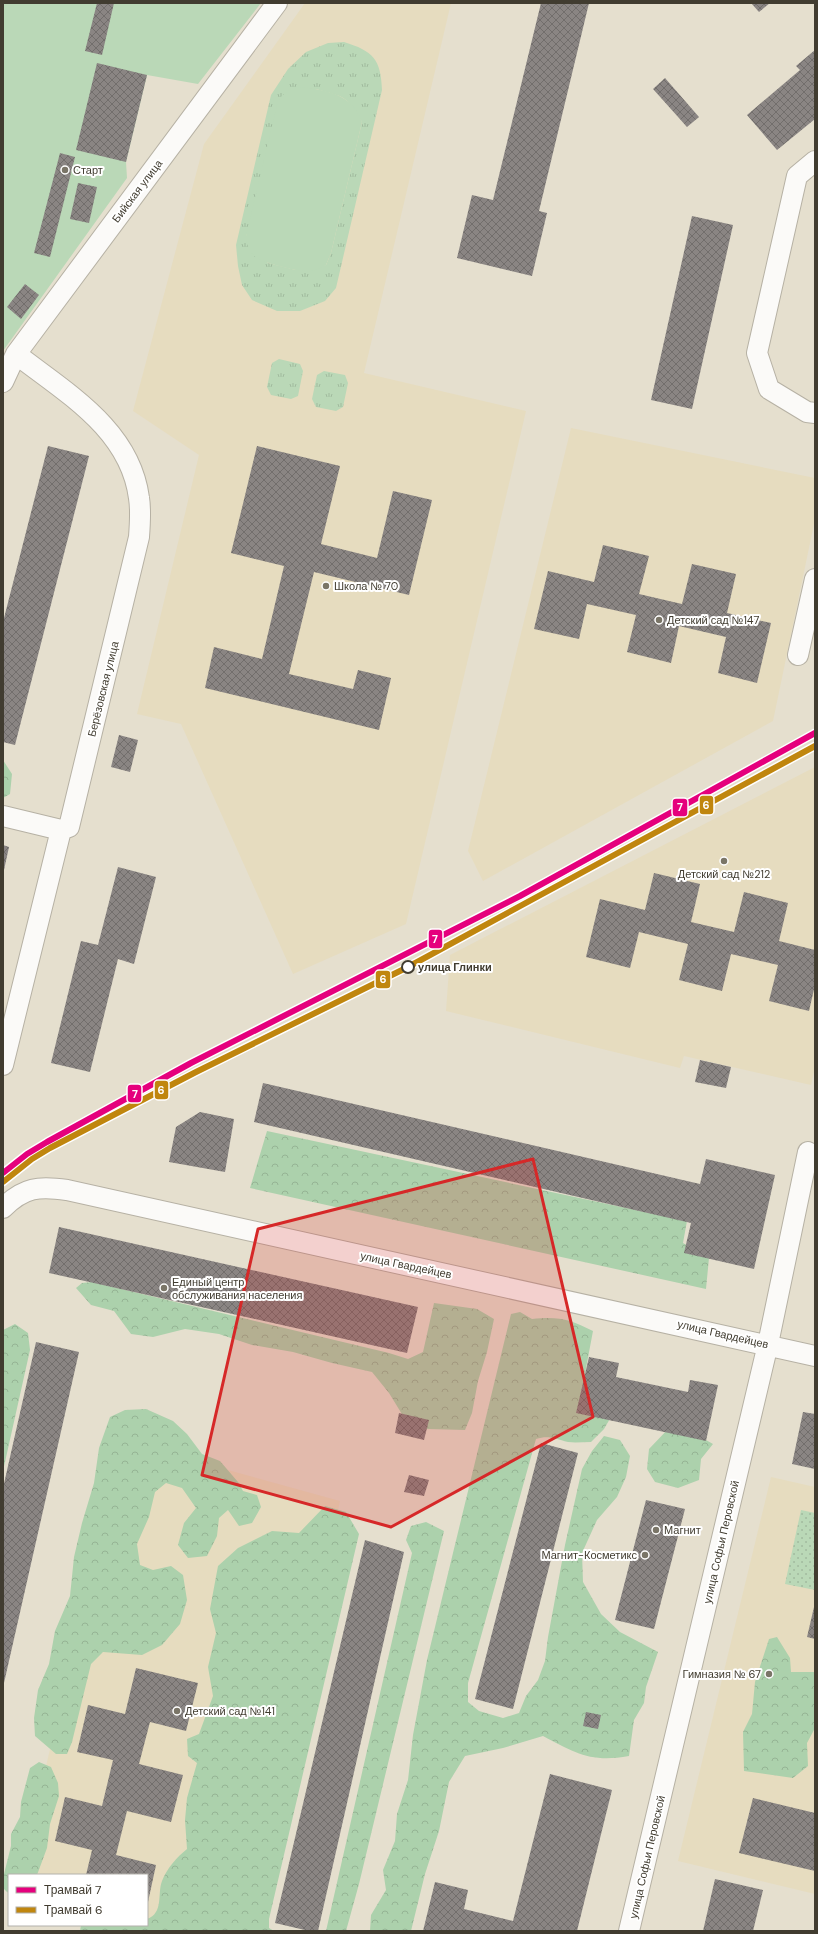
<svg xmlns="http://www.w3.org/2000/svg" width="818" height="1934" font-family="'DM Sans',sans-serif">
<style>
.built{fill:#e6dcbf}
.grass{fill:url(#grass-tufts);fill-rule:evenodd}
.forest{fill:url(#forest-crowns)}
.park{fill:url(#park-dots)}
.pitch{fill:#bad8b7}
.building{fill:url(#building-cross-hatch)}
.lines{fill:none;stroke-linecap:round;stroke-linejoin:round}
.minor-casing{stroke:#b6b1a4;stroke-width:22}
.minor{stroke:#fbfaf8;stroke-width:20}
.tram-1-casing{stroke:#fff;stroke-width:9}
.tram-2-casing{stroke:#fff;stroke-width:9}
.tram-1{stroke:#e5007d;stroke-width:6}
.tram-2{stroke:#c0860e;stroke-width:6}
.marked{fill:#d62828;fill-opacity:0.2;stroke:#d62828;stroke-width:3;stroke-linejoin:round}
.poi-dot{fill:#7a7567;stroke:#fff;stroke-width:1.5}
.stop-dot{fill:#fff;stroke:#413c30;stroke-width:2}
.labels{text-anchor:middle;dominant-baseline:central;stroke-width:4;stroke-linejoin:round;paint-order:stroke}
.poi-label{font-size:11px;fill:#413c30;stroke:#fff;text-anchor:start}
.street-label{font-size:11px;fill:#413c30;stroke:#fff}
.stop-label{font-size:11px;font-weight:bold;fill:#413c30;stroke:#fff;text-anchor:start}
.line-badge{stroke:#fff;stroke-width:1.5}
.badge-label{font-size:11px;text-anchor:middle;font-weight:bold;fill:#fff}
</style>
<defs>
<pattern id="grass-tufts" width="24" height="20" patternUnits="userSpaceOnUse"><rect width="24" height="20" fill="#bad8b7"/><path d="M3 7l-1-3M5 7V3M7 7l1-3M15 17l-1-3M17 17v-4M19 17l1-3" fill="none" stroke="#a1ba9e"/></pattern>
<pattern id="forest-crowns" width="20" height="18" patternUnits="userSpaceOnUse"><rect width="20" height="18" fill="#acd1ac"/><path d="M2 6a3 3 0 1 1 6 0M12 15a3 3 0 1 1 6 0" fill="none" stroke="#95b494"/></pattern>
<pattern id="park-dots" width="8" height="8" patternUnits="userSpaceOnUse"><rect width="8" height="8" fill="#bad8b7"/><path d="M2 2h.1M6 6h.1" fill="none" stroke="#a1ba9e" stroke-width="1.8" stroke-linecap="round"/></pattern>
<pattern id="building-cross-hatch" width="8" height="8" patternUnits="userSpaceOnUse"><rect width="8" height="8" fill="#8a8583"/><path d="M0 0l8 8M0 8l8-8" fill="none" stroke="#726e6c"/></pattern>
</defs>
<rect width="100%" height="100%" fill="#e5dfce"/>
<path class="built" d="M 305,3 L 451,3 L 364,373 L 526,411 L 406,924 L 293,974 L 181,724 L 137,714 L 199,455 L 133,411 L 204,144 Z
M 571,428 L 815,478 L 815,519 L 773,721 L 483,881 L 468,851 Z
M 815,767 L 815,1067 L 811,1085 L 684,1056 L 680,1068 L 446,1011 L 450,955 Z
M 145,1447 L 340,1501 L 246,1931 L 147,1922 L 147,1875 L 20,1875 L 73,1653 Z
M 771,1477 L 815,1487 L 815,1894 L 678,1861 Z"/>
<path class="grass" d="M 344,42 C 373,51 381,59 382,90 L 336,288 L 325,301 L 300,311 L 277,311 L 252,300 L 242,285 L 238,266 L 236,245 L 271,95 L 288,69 L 306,52 L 328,43 ZM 316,89 C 345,97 347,96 362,122 L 331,253 L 326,265 L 296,270 L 268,263 L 246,236 Z
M 279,359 L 300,364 L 303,371 L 298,396 L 291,399 L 271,395 L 267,387 L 272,363 Z
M 324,371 L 345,375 L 348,383 L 343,407 L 336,411 L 316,407 L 312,399 L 317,375 Z"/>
<path class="forest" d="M 3,760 L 12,774 L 10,794 L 3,798 Z
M 267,1131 L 687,1221 L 683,1243 L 709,1258 L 706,1289 L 250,1188 Z
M 92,1282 L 389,1353 L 408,1359 L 423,1352 L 434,1303 L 477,1309 L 494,1319 L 487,1352 L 478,1381 L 472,1413 L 465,1430 L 427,1429 L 408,1424 L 389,1393 L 372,1372 L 332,1363 L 293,1352 L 252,1345 L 219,1334 L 185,1329 L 153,1337 L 131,1334 L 114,1311 L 91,1305 L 76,1288 L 82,1283 Z
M 520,1312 L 532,1319 C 558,1316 570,1319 593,1331 L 580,1400 L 611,1417 L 604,1429 L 591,1442 C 583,1442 575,1443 568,1442 C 555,1439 549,1435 536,1439 L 468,1683 L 468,1702 L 479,1711 L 503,1718 L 519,1713 L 526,1696 L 538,1680 L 545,1661 L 548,1637 L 565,1545 L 582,1469 L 592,1451 L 604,1436 L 620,1440 L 630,1456 L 626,1477 L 617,1497 L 597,1520 L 582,1553 L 583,1582 L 601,1614 L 620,1632 L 658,1652 L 646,1687 L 644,1703 L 634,1720 L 629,1756 C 591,1763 575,1753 543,1736 L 503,1748 L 465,1756 L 449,1782 L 439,1831 L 425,1874 L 411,1931 L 370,1931 L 371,1915 L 386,1890 L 383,1870 L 395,1841 L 397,1814 L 408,1780 L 413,1735 L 427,1660 L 511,1314 Z
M 15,1324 L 28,1333 L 30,1350 L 3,1471 L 3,1330 Z
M 146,1409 L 173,1421 L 187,1434 L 202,1454 L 220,1461 L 238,1482 L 243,1491 L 257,1495 L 261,1507 L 252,1523 L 239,1526 L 228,1510 L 219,1518 L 217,1536 L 207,1556 L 188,1558 L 178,1545 L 184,1523 L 196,1508 L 182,1488 L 166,1483 L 155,1492 L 149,1517 L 137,1544 L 140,1565 L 153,1570 L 171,1566 L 183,1575 L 187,1600 L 180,1624 L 162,1645 L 142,1655 L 103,1652 L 91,1664 L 72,1742 L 67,1754 L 56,1754 L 35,1736 L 34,1718 L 38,1690 L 49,1664 L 55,1631 L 70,1596 L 74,1557 L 82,1523 L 94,1483 L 99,1448 L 110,1417 L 125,1410 Z
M 669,1428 L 690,1431 L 713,1444 L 701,1459 L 699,1480 L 678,1488 L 655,1482 L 647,1469 L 649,1449 Z
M 325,1506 L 346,1512 L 359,1534 L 269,1919 L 269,1928 L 274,1931 L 80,1931 L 81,1925 L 147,1925 L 147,1919 C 164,1913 157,1894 162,1881 C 167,1868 177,1857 187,1849 L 185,1820 L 187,1798 L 197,1763 L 188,1756 L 187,1739 L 199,1734 L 213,1696 L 208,1667 L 216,1633 L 210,1609 L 218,1566 L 238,1548 L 272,1531 L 299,1533 Z
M 426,1522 L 444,1531 L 359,1884 L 346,1931 L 326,1931 L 412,1553 L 406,1540 L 411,1526 Z
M 777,1637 L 790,1658 L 791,1672 L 814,1672 L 815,1674 L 815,1728 L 807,1743 L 808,1766 L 793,1778 L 744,1771 L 743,1732 L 752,1714 L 755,1682 L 769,1639 Z
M 39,1762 L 51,1767 L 58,1783 L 59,1796 L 50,1824 L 47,1848 L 37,1875 L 9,1875 L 9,1893 L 7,1892 L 3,1888 L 3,1878 L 11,1846 L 11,1834 L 20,1817 L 21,1802 L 30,1768 Z"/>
<path class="park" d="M 801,1510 L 815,1513 L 815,1590 L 785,1584 Z"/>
<path class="pitch" d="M 3,3 L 261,3 L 198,84 L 147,75 L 126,162 L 127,178 L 3,351 Z
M 302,87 C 329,91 352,94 362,122 L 331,253 L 326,265 C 321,268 317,270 311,271 C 301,273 262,263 254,256 C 249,250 246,244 246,236 L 278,101 C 284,92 291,88 302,87 Z"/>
<path class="building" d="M 97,3 L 114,3 L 102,55 L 85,51 Z
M 541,3 L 589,3 L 539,211 L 547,213 L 532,276 L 457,258 L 472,195 L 493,200 Z
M 751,3 L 770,3 L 759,12 Z
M 815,50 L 815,119 L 777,150 L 747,115 L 800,70 L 796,66 Z
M 97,63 L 147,75 L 126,162 L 76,150 Z
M 665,78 L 699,117 L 687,127 L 653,89 Z
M 60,153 L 75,157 L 50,257 L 34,253 Z
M 78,183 L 97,187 L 89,223 L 70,219 Z
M 692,216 L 733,225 L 692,409 L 651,400 Z
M 25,284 L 39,295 L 21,319 L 7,307 Z
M 48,446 L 89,456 L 15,745 L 3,742 L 3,622 Z
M 257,446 L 340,466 L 321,544 L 377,558 L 393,491 L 432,500 L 409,595 L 314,572 L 289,674 L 353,689 L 358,670 L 391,678 L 379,730 L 205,688 L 214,647 L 262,659 L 284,566 L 231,553 Z
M 603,545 L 649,556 L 639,594 L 682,604 L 692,564 L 736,574 L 727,613 L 771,623 L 757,683 L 718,673 L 726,637 L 679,626 L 671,663 L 627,652 L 636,615 L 587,604 L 579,639 L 534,629 L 548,571 L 594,582 Z
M 119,735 L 138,740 L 130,772 L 111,767 Z
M 3,845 L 9,847 L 4,870 L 3,870 Z
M 118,867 L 156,877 L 134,964 L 118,959 L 90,1072 L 51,1063 L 81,941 L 98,945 Z
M 654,873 L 700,884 L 691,922 L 734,932 L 744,892 L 788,903 L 779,941 L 815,950 L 815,985 L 809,1011 L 769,1001 L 778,965 L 731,954 L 722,991 L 679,980 L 688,944 L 639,932 L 630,968 L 586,957 L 600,899 L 645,910 Z
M 700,1060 L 731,1067 L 726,1088 L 695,1082 Z
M 263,1083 L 700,1184 L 706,1159 L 775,1175 L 754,1269 L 684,1253 L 691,1223 L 254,1122 Z
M 200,1112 L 234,1119 L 225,1172 L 169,1162 L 176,1127 Z
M 59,1227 L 418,1307 L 407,1353 L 49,1273 Z
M 36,1342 L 79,1352 L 4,1683 L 3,1488 Z
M 589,1357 L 619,1363 L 616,1377 L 688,1392 L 690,1380 L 718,1385 L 706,1441 L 576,1413 Z
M 803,1412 L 815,1414 L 815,1469 L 792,1464 Z
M 399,1413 L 429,1420 L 424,1440 L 395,1433 Z
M 541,1443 L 578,1453 L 513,1709 L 475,1699 Z
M 409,1475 L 429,1480 L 424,1496 L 404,1492 Z
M 646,1500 L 685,1509 L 654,1629 L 615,1620 Z
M 365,1540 L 404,1552 L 318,1931 L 309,1931 L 275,1923 Z
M 814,1607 L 815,1607 L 815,1639 L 807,1637 Z
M 136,1668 L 198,1683 L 186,1731 L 150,1722 L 139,1764 L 183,1775 L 171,1822 L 127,1811 L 116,1855 L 156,1865 L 148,1902 L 147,1875 L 86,1875 L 92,1850 L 55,1841 L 65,1797 L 102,1806 L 113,1760 L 77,1752 L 88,1705 L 125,1714 Z
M 586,1712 L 601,1715 L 598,1729 L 583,1726 Z
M 550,1774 L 612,1790 L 577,1931 L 423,1931 L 435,1882 L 468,1890 L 464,1909 L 513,1921 Z
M 753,1798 L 815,1813 L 815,1871 L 739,1853 Z
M 715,1879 L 763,1890 L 753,1931 L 703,1931 Z"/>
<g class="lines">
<g class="minor-casing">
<path id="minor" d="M 815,161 L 797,176 L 757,353 L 769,389 L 807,412 L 815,413
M 3,382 L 16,354 L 277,3
M 798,655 L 815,579
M 3,816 L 61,830
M 3,1065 L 61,830 L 69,827 L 139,537 C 140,524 141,510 139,498 C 130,429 66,393 16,354
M 3,1208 C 24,1187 39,1186 67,1190 L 815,1356
M 629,1931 L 768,1344 L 808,1152"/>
</g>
<use href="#minor" class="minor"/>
<g class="tram-1-casing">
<path id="tram-1" d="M 3,1173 L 27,1154 L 47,1142 L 191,1063 L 520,896 L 815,733"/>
</g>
<g class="tram-2-casing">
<path id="tram-2" d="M 3,1182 L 32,1159 L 50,1148 L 196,1072 L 408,967 L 815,746"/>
</g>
<use href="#tram-1" class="tram-1"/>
<use href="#tram-2" class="tram-2"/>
</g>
<path class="marked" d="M 533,1159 L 593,1417 L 391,1527 L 202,1475 L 258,1229 Z"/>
<g class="poi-dot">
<circle cx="65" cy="170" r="4"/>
<circle cx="326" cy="586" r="4"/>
<circle cx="659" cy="620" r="4"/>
<circle cx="724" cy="861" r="4"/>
<circle cx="164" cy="1288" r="4"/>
<circle cx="656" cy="1530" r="4"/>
<circle cx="645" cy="1555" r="4"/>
<circle cx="769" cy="1674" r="4"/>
<circle cx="177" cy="1711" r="4"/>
</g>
<circle class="stop-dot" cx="408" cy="967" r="6"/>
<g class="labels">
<g class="poi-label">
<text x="73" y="170">Старт</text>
<text x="334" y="586">Школа № 70</text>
<text x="667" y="620">Детский сад №147</text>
<text x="724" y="874" text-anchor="middle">Детский сад №212</text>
<text x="172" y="1282">Единый центр<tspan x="172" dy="13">обслуживания населения</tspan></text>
<text x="664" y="1530">Магнит</text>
<text x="637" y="1555" text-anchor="end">Магнит-Косметикс</text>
<text x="761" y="1674" text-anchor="end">Гимназия № 67</text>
<text x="185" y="1711">Детский сад №141</text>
</g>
<g class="street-label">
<text transform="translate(137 191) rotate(-53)">Бийская улица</text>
<text transform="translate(103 689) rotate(-76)">Берёзовская улица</text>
<text transform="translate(406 1265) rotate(12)">улица Гвардейцев</text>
<text transform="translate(723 1334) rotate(13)">улица Гвардейцев</text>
<text transform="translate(721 1542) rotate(-77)">улица Софьи Перовской</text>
<text transform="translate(647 1857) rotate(-77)">улица Софьи Перовской</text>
</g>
<g class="stop-label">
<text x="418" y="967">улица Глинки</text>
</g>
</g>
<g class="line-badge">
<rect x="699" y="795" width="15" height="20" rx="4" fill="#c0860e"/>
<rect x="672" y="798" width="16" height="19" rx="4" fill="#e5007d"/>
<rect x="428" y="929" width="15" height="20" rx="4" fill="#e5007d"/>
<rect x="375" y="970" width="16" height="19" rx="4" fill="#c0860e"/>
<rect x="154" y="1080" width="15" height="20" rx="4" fill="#c0860e"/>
<rect x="127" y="1084" width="15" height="19" rx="4" fill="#e5007d"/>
</g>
<g class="badge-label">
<text x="706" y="809">6</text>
<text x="680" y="811">7</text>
<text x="435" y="943">7</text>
<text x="383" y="983">6</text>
<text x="161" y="1094">6</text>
<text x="135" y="1098">7</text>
</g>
<rect width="818" height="1934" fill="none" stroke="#413c30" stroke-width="8"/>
<rect x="8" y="1874" width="140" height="52" fill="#ffffff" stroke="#b3b1ac"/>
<rect x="16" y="1887" width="20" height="6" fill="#e5007d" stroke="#b3b1ac"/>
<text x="44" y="1894" font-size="12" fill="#413c30">Трамвай 7</text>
<rect x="16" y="1907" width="20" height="6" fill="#c0860e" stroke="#b3b1ac"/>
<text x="44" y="1914" font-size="12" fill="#413c30">Трамвай 6</text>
</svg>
